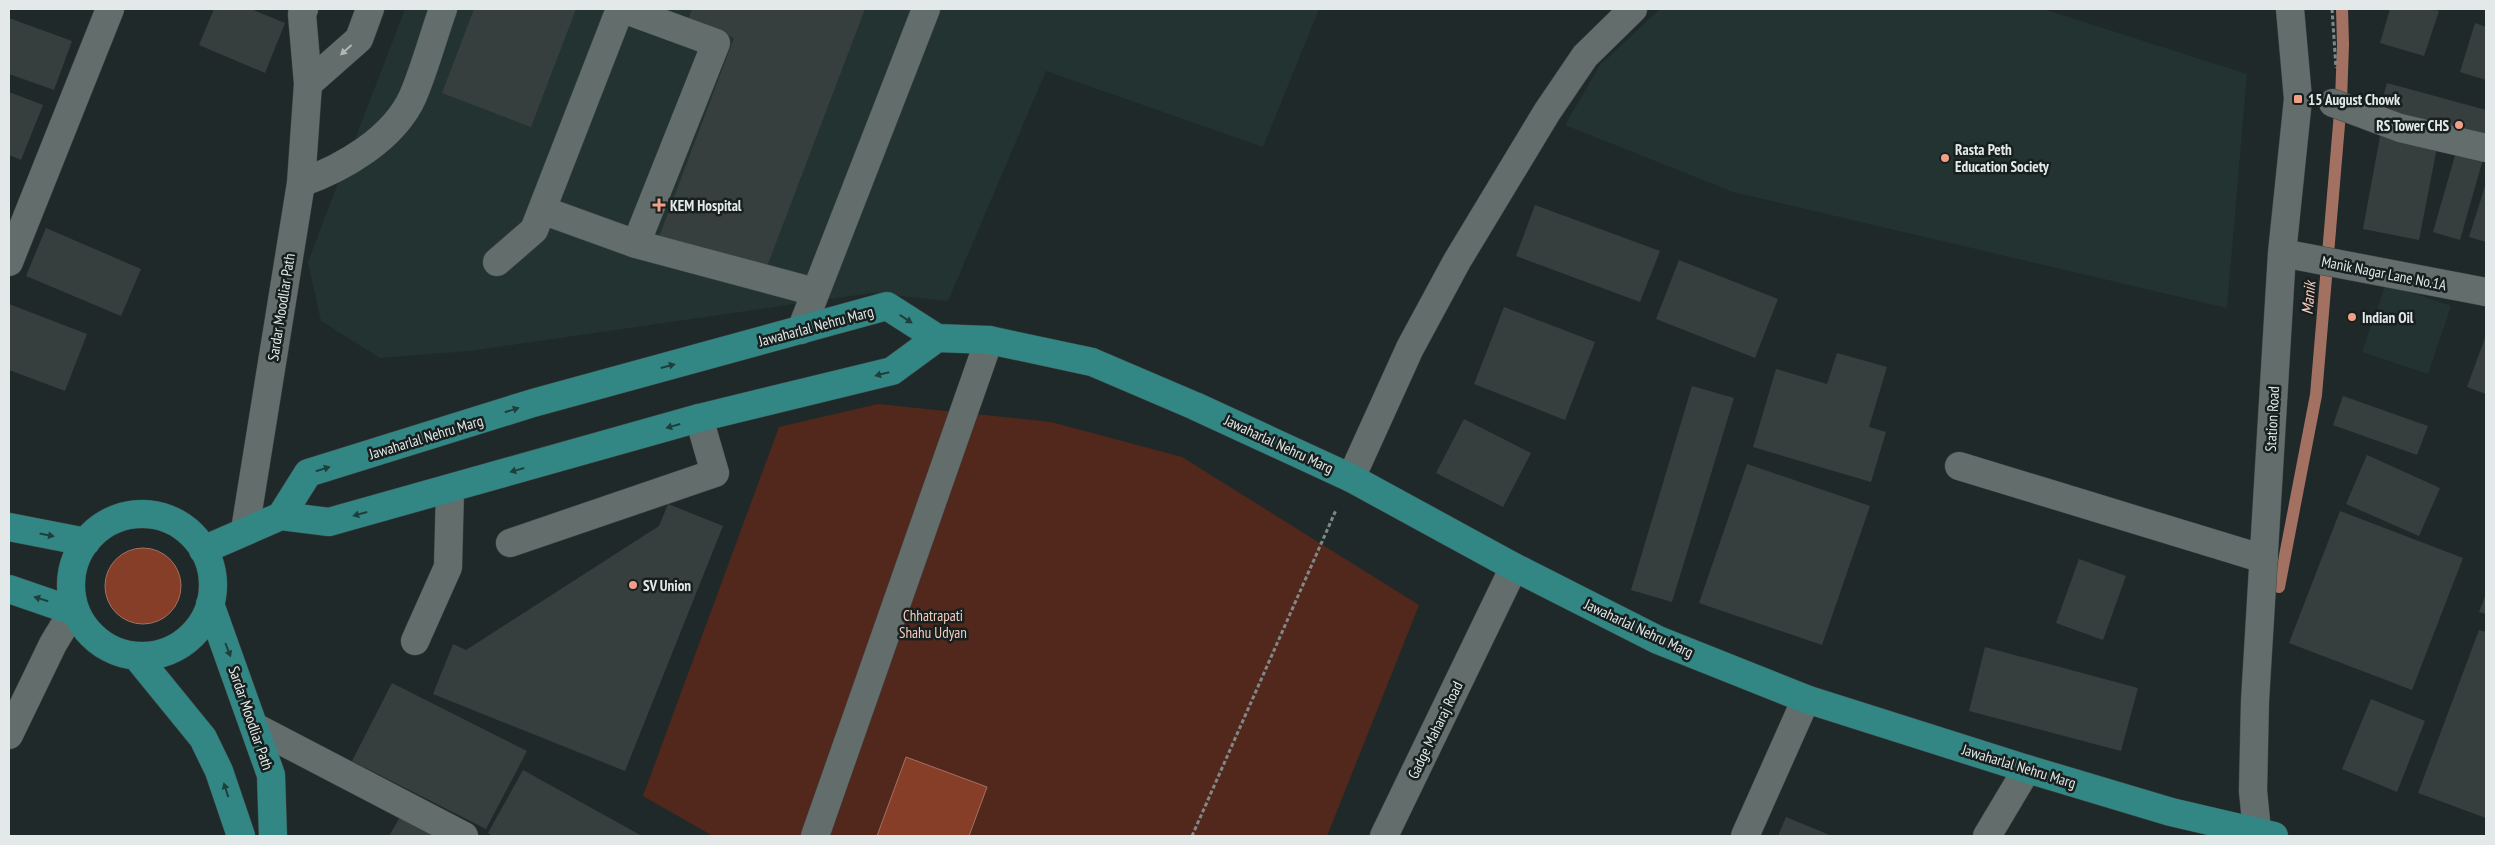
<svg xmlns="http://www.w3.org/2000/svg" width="2495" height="845" font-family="'PT Sans Narrow',sans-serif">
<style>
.built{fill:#223332}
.green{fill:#53281c}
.water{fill:#873e28;stroke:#a37162}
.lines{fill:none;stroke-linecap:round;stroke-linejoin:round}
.stream{stroke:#a37162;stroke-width:12}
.building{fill:#363f3e}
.minor-casing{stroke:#3e4645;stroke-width:29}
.major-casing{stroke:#3e4645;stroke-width:29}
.path{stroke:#808888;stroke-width:3;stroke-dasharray:4 2.5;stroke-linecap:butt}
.minor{stroke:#636d6c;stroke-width:28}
.major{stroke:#328784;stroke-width:28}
.oneway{fill:#b0b7b7}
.oneway2{fill:#1f3f3d}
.poi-dot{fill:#f39f86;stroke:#17201f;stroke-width:2}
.labels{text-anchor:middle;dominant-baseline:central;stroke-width:5;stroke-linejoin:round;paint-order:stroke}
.poi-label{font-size:15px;font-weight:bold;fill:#e3e9e9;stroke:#17201f;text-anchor:start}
.street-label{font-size:15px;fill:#e3e9e9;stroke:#17201f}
.park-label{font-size:15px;fill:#f9ccbe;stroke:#17201f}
.water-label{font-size:16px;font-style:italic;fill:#fccfc2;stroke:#17201f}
</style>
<rect width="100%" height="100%" fill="#202929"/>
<path class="built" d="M 405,9 L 1319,9 L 1263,147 L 1046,71 L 948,301 L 872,293 L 469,351 L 380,358 L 321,321 L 308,262 Z
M 1660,9 L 2043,9 L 2247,74 L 2227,308 L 1733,192 L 1565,125 L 1600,65 Z
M 2386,284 L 2451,306 L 2428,374 L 2362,352 Z"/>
<path class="green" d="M 878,404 L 1051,422 L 1182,457 L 1419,605 L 1327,836 L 713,836 L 643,796 L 779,427 Z"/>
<path class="water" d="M105 586a38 38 0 1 1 76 0a38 38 0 1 1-76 0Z
M 906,757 L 987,787 L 969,836 L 877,836 Z"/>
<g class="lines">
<path class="stream" d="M 2279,587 L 2316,395 L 2341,101 L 2343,44 L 2342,9"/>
</g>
<path class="building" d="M 214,9 L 251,9 L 285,23 L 265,73 L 199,45 Z
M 474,9 L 576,9 L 531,127 L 442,93 Z
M 692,9 L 865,9 L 763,277 L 659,237 L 734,38 L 688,20 Z
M 2390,9 L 2430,9 L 2439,11 L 2424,56 L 2380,43 Z
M 9,18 L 72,41 L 54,90 L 9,74 Z
M 2475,23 L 2486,27 L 2486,80 L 2460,72 Z
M 2387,83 L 2486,110 L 2486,140 L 2379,111 Z
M 9,92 L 43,105 L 21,160 L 9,155 Z
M 2381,131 L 2438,142 L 2419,240 L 2363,229 Z
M 2458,145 L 2485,152 L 2460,240 L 2433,232 Z
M 2486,183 L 2486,242 L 2469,237 Z
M 1535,205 L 1660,251 L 1640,302 L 1516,256 Z
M 46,228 L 141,269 L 121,316 L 26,276 Z
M 1679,260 L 1778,299 L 1755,358 L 1656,319 Z
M 9,304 L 87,334 L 65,391 L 9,370 Z
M 1504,307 L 1595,342 L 1565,420 L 1474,384 Z
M 2486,335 L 2486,394 L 2467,387 Z
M 1837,353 L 1887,367 L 1869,427 L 1886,432 L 1871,482 L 1753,447 L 1776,369 L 1827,384 Z
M 1692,386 L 1734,398 L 1672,602 L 1631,590 Z
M 2343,396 L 2428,426 L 2417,455 L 2333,425 Z
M 1464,419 L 1531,453 L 1503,507 L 1436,473 Z
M 2367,455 L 2440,488 L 2419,536 L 2346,504 Z
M 1747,464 L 1870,506 L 1822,645 L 1699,603 Z
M 668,504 L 723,526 L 625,771 L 433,694 L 453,644 L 466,650 L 659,526 Z
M 2340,511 L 2463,558 L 2412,690 L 2289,643 Z
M 2079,559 L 2126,576 L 2103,640 L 2056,623 Z
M 2486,594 L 2486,614 L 2479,612 Z
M 2479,630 L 2486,632 L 2486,818 L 2418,793 Z
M 1985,647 L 2138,688 L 2121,751 L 1969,711 Z
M 392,683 L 527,751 L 486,829 L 352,761 Z
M 2371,699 L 2425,721 L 2397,792 L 2342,769 Z
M 523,770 L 642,836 L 493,836 L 488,833 Z
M 400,817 L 436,836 L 389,836 Z
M 1786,817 L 1832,836 L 1778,836 Z"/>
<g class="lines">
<g class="minor-casing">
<path id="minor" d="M 623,9 L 716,43 L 636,244 L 815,292
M 308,84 L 359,39 L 370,9
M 2333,103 L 2400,128 L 2486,148
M 301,183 C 343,168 394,139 413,96 C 425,68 433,37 443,9
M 542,210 L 636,244
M 2282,253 L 2486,292
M 9,262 L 110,9
M 497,262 L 534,230 L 620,9
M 801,330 L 926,9
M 1959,466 L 2264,559
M 1351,478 L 1410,348 L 1457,261 L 1547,112 L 1585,56 L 1633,9
M 245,530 L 301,183 L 308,84 L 302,14 L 304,9
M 510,543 L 715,473 L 699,418
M 415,641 L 448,567 L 450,490
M 255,727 L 464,836
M 9,735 L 53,644 L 73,611
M 2257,831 L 2253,791 L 2255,701 L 2282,253 L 2298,99 L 2290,9
M 815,836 L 989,340
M 1384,836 L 1514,567
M 1745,836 L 1806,699
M 1987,836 L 2027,769"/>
</g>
<g class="major-casing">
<path id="major" d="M71 585a71 71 0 1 1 142 0a71 71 0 1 1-142 0Z
M 281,516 L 308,473 L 533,403 L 887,306 L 937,338 L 989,340 L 1092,362 L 1195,406 L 1351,478 L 1514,567 L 1658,640 L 1806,699 L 2027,769 L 2171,812 L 2274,836
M 9,527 L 86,542
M 203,550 L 281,516 L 329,522 L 699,418 L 892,371 L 937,338
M 9,589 L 73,611
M 210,604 L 271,775 L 273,836
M 137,657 L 203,738 L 219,771 L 241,836"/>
</g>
<path class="path" d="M 2332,9 L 2336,68
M 1192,836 L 1336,510"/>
<use href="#minor" class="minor"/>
<use href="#major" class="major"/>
</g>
<defs><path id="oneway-solid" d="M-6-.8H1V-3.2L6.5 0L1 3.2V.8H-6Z" transform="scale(1.25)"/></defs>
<use class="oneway" href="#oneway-solid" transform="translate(346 50) rotate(138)"/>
<g class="oneway2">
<use href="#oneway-solid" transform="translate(906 319) rotate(33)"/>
<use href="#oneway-solid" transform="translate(668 366) rotate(-15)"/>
<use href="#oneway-solid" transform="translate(882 374) rotate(166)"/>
<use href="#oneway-solid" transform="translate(512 410) rotate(-17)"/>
<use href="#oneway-solid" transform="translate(673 426) rotate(164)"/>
<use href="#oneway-solid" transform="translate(323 469) rotate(-17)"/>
<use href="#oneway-solid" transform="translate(517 470) rotate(164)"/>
<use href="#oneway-solid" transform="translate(360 514) rotate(165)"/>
<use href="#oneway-solid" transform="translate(47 535) rotate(11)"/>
<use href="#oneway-solid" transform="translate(41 599) rotate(-163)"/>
<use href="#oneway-solid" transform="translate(228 650) rotate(69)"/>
<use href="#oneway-solid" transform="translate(226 790) rotate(-108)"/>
</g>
<g class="poi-dot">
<rect x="2293" y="94" width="10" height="10" rx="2.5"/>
<circle cx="2459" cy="125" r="5"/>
<circle cx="1945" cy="158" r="5"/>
<path d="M656.5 197.5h5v5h5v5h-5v5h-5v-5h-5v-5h5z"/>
<circle cx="2352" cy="317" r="5"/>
<circle cx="633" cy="585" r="5"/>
</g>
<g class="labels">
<g class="poi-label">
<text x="2308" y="99">15 August Chowk</text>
<text x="2449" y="125" text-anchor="end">RS Tower CHS</text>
<text x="1955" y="149">Rasta Peth<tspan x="1955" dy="17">Education Society</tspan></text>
<text x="670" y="205">KEM Hospital</text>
<text x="2362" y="317">Indian Oil</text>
<text x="643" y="585">SV Union</text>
</g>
<g class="street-label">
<text transform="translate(2384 273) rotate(11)">Manik Nagar Lane No.1A</text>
<text transform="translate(281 307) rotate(-81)">Sardar Moodliar Path</text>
<text transform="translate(816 326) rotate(-15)">Jawaharlal Nehru Marg</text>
<text transform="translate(2272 419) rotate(-87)">Station Road</text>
<text transform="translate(426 437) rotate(-17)">Jawaharlal Nehru Marg</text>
<text transform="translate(1279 444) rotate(25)">Jawaharlal Nehru Marg</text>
<text transform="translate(1639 628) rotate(25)">Jawaharlal Nehru Marg</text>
<text transform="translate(251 718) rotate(71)">Sardar Moodliar Path</text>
<text transform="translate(1435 730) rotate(-64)">Gadge Maharaj Road</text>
<text transform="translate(2019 766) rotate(17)">Jawaharlal Nehru Marg</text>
</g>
<g class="park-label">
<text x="933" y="615">Chhatrapati<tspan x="933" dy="17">Shahu Udyan</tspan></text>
</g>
<g class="water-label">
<text transform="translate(2308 298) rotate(-85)">Manik</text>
</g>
</g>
<rect width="2495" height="845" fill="none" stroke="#e3e9e9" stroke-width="20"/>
</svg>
